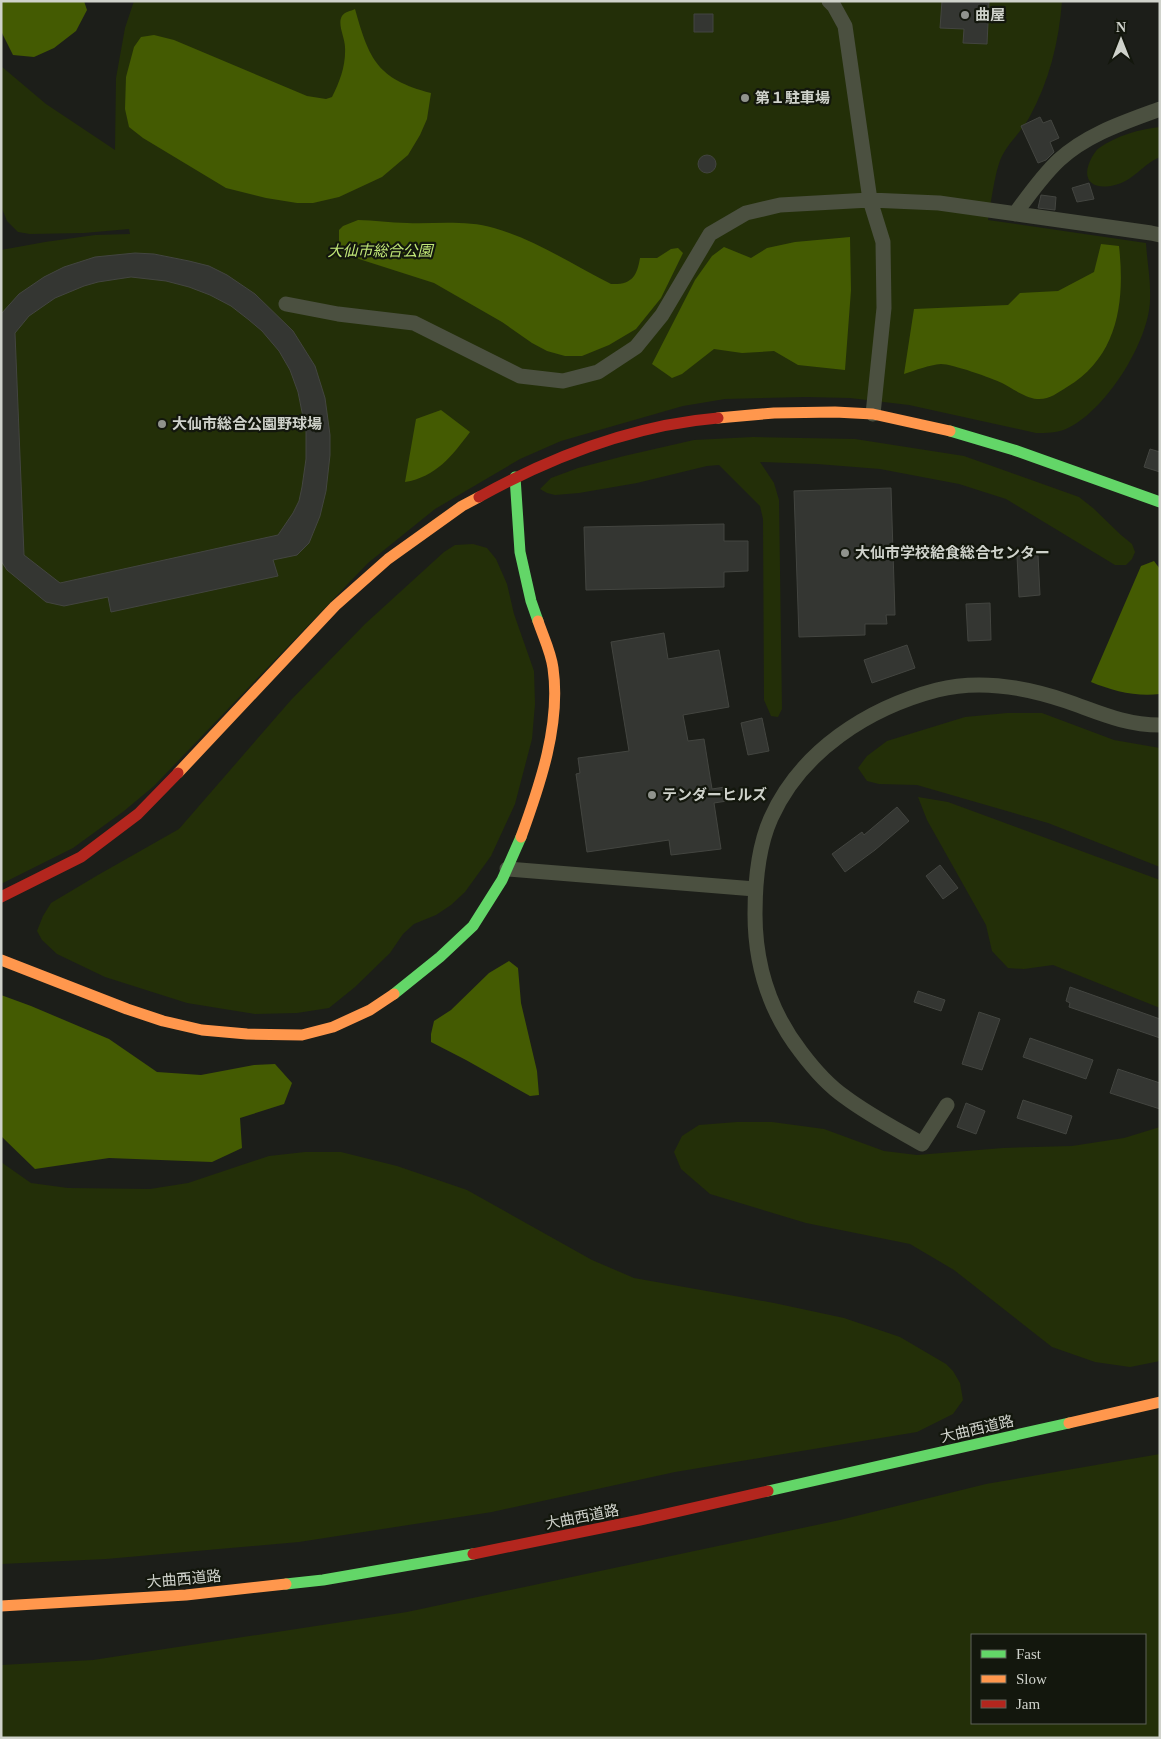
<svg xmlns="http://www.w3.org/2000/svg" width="1161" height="1739" font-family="'Times New Roman','Noto Sans JP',serif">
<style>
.green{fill:#232f08;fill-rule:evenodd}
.water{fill:#445b02}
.building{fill:#343632;stroke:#434540;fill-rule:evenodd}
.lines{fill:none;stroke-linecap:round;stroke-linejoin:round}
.street{stroke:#4b5040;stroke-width:15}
.fast{stroke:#63d668;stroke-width:11}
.slow{stroke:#ff974d;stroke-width:11}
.jam{stroke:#b3261e;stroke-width:11}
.poi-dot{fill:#90938d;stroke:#13170d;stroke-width:2}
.labels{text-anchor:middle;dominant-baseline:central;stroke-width:4.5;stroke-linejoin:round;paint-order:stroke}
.poi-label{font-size:15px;font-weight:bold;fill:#cfd2cb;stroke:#13170d;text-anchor:start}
.park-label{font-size:15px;font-style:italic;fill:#c1e778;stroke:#13170d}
.street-label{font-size:15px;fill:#cfd2cb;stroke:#13170d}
</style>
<rect width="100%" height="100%" fill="#1c1e19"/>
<path class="green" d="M 134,1 L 1062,1 C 1059,42 1049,82 1029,118 C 1021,132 1009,142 1002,156 C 995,170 991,203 988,220 L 1146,243 C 1147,261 1151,281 1150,300 C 1149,342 1105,412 1066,429 C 1057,433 1046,433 1036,433 L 909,405 L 850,398 L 806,397 L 725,399 L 683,406 L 561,441 L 520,459 L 435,509 L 368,563 L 154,786 L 124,811 L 73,848 L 1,884 L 1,250 L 45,242 L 95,235 L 130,234 L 129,229 L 84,233 L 30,234 L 18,232 L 7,221 L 1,206 L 1,66 L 46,104 L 115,150 L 116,78 L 125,28 Z
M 1160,127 L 1160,157 C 1143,164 1133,181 1115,185 C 1091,191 1080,179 1092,157 C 1094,154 1096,150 1099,148 C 1116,136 1140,129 1160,127 Z
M 753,437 L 855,439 L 964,456 L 1079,497 L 1093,508 L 1121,535 L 1132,544 L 1135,552 L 1132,559 L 1126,565 L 1115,565 L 1006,499 L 959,484 L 880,469 L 817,464 L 760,462 L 774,483 L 779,500 L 782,709 L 778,717 L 771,716 L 764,700 L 763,519 L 760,506 L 719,465 L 707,466 L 637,483 L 579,493 L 555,495 L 547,493 L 540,489 L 551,478 L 578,468 L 624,456 L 694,440 Z
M 473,544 L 487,548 L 496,559 L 507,584 L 514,614 L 534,671 L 535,704 L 532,739 L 515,804 L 491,856 L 465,892 L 451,905 L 436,915 L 414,924 L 403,934 L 390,953 L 355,987 L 329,1008 L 297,1013 L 255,1014 L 187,1003 L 105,977 L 57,954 L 42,940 L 37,931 L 43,916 L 51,903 L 98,875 L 179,829 L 291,700 L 365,624 L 444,552 L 455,545 Z
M 1007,713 L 1042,713 L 1114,740 L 1160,748 L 1160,867 L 1048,823 L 917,785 L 879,784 L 867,781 L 858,768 L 867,756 L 887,741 L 965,717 Z
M 918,797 L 948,802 L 1160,880 L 1160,1008 L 1053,965 L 1024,969 L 1008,968 L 992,951 L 986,925 L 927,820 Z
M 737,1122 L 772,1122 L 824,1129 L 884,1151 L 917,1155 L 1003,1148 L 1072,1146 L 1124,1138 L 1160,1127 L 1160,1361 L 1130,1367 L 1095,1362 L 1052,1347 L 954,1270 L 910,1244 L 806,1223 L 710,1194 L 681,1169 L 674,1152 L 682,1136 L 699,1125 Z
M 305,1152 L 341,1152 L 397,1166 L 467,1190 L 592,1260 L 634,1278 L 774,1303 L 844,1318 L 900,1337 L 946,1364 L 953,1371 L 960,1383 L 963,1400 L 953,1414 L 917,1432 L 675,1472 L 492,1512 L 299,1542 L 106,1559 L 1,1564 L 1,1162 L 31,1183 L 68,1188 L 150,1189 L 188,1183 L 269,1156 Z
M 1160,1454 L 1160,1738 L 1,1738 L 1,1665 L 93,1660 L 407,1612 L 840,1520 L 986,1484 ZM 1145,1635 L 1145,1723 L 972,1723 L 972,1635 Z"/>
<path class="water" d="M 1,1 L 84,1 L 87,10 L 76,31 L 54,48 L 34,57 L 13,55 L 1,31 Z
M 355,9 C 369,59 377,79 431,93 L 427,119 L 420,135 L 408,155 L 382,177 L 339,197 L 313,203 L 297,203 L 266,198 L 226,188 L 143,138 L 129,127 L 125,109 L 126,77 L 134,47 L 141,37 L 154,35 L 174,40 L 307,96 L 326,99 L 332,97 C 340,81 346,65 345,47 C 345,38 337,24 342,16 C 344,12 351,11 355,9 Z
M 358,220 C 374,220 390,223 407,223 C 436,224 466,220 494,228 C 536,240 573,265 611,284 C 632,285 637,276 640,258 L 657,258 L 671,249 L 678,248 L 683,253 L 661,298 L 636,329 L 609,345 L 582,356 L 565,356 L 547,351 L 532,343 L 502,322 L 434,283 L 359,259 L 346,252 L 339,246 L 339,230 L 343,226 Z
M 850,237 L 851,290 L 845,370 L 798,365 L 774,351 L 742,353 L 714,349 L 682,374 L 672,378 L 652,364 L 695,280 L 712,256 L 724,247 L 751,258 L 767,248 L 795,242 Z
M 1101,244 L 1119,246 C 1125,300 1119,356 1067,387 C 1057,393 1049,400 1037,399 C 1025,398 1012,388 1002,383 C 992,378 952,364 941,364 C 929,365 916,370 904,374 L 914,309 L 1008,305 L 1020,293 L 1058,291 L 1094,272 Z
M 441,410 L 470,432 C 452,456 436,477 405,482 L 416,419 Z
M 1154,561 L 1160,569 L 1160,694 C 1136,697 1113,691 1091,682 L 1141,566 Z
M 509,961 L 518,968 L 521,1003 L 537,1071 L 539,1095 L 530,1096 L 466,1060 L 431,1042 L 431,1034 L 434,1021 L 451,1010 L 489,973 Z
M 1,995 L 31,1006 L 109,1039 L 157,1072 L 201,1075 L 254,1065 L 275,1064 L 292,1083 L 284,1104 L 240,1118 L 242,1148 L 212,1162 L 109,1158 L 35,1169 L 1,1136 Z"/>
<path class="building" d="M 942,1 L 989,2 L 987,44 L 963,43 L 964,29 L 940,28 Z
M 694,14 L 713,14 L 713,32 L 694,32 Z
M 1040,117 L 1043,123 L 1051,120 L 1059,138 L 1050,142 L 1054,152 L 1046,160 L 1038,163 L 1021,126 Z
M698 164a9 9 0 1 1 18 0a9 9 0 1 1-18 0Z
M 1089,183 L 1094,199 L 1077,202 L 1072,188 Z
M 1041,195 L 1056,197 L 1055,210 L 1038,208 Z
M 135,253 L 154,254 L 189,261 L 209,266 L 227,275 L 255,294 L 293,331 L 315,366 L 325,398 L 330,435 L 330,455 L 326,491 L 320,516 L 309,543 L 297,555 L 273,560 L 278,576 L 111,612 L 108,597 L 64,606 L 46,602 L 7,570 L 1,561 L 1,314 L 19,294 L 44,277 L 64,267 L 95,257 ZM 131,277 L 166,281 L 189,287 L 210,295 L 231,306 L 249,320 L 262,331 L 279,351 L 290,370 L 298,392 L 306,432 L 306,459 L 302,487 L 299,501 L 293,513 L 278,535 L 60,583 L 24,555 L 15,333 L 29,316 L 55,298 L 84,286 L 98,282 Z
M 1150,449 L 1160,452 L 1160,472 L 1144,467 Z
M 891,488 L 895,615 L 886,615 L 887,624 L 865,624 L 865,635 L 799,637 L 794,491 Z
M 724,524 L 724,541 L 748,541 L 748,571 L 724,572 L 724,587 L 586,590 L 584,527 Z
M 1038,555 L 1040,595 L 1019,597 L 1017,556 Z
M 990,603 L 991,640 L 968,641 L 966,604 Z
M 664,633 L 668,659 L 719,650 L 729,707 L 683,715 L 688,741 L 704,739 L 712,789 L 725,787 L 727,801 L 714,803 L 721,849 L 671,855 L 669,840 L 587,852 L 576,774 L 580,773 L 578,758 L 629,751 L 611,642 Z
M 907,645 L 915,668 L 872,683 L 864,660 Z
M 762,718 L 769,751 L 748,755 L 741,723 Z
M 897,807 L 909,821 L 875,850 L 845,872 L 832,854 L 862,832 L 864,835 Z
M 940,865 L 958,888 L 943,899 L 926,876 Z
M 1070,987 L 1160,1019 L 1160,1038 L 1069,1007 L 1070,1003 L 1066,1001 Z
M 918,991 L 945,1000 L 941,1011 L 914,1002 Z
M 979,1012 L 1000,1019 L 982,1070 L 962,1064 Z
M 1030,1038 L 1093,1060 L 1086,1079 L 1023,1057 Z
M 1118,1069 L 1160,1083 L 1160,1109 L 1110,1093 Z
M 1023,1100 L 1072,1116 L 1066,1134 L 1017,1118 Z
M 966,1103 L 985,1111 L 976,1134 L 957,1127 Z"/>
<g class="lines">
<path class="street" d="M 829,1 L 834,6 L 845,26 L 870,200 L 883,242 L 884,308 L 873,414
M 1015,214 C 1028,196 1042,176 1059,160 C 1087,134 1125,122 1160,109
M 286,304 L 338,314 L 414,323 L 520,376 L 563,381 L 598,372 L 636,347 L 662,315 L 710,234 L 746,213 L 780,205 L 870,200 L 939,203 L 1151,233 L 1160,235
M 507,869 L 755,889
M 947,1105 L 922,1144 C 896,1129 869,1115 845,1097 C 829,1086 813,1068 801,1052 C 770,1012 755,964 755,914 C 755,882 758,847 771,818 C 801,751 868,708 937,690 C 980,679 1025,687 1066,701 C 1098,712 1124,725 1160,725"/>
<path class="fast" d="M 950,431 L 1014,450 L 1160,502
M 515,477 L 520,552 L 531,601 L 538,621
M 394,994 L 440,957 L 473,926 L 502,880 L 521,837
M 768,1491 L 1069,1423
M 286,1584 L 323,1580 L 473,1554"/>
<path class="slow" d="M 718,418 L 774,413 L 835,412 L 873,414 L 950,431
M 178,773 L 335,606 L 388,559 L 462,506 L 479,497
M 521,837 C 540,785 561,724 553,668 C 551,652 543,636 538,621
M 1,960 L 127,1009 L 163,1021 L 202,1030 L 247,1034 L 302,1035 L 333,1027 L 370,1010 L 394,994
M 1069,1423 L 1160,1402
M 1,1606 L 186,1595 L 286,1584"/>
<path class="jam" d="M 479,497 C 553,456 633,425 718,418
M 1,897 L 81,857 L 138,814 L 178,773
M 473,1554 L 640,1520 L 768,1491"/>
</g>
<g class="poi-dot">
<circle cx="965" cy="15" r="5"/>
<circle cx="745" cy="98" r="5"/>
<circle cx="162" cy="424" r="5"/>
<circle cx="845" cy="553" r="5"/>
<circle cx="652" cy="795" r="5"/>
</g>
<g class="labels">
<g class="poi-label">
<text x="975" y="15">曲屋</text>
<text x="755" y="98">第１駐車場</text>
<text x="172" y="424">大仙市総合公園野球場</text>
<text x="855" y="553">大仙市学校給食総合センター</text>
<text x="662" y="795">テンダーヒルズ</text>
</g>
<g class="park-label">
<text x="380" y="251">大仙市総合公園</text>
</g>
<g class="street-label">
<text transform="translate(977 1429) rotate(-13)">大曲西道路</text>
<text transform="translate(582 1517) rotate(-11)">大曲西道路</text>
<text transform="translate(184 1579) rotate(-5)">大曲西道路</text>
</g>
</g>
<rect width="1161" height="1739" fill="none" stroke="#cfd2cb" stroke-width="5"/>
<rect x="971" y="1634" width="175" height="90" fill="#13170d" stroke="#5e6259"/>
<rect x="981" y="1650" width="25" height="8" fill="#63d668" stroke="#5e6259"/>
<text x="1016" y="1659" font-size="15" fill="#cfd2cb">Fast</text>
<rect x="981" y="1675" width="25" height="8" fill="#ff974d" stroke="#5e6259"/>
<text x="1016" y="1684" font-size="15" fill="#cfd2cb">Slow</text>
<rect x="981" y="1700" width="25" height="8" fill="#b3261e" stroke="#5e6259"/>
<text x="1016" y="1709" font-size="15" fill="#cfd2cb">Jam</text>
<g transform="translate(1121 40)" stroke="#13170d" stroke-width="4" paint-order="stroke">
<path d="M0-4L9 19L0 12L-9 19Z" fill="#cfd2cb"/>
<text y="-8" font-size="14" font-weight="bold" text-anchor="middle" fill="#cfd2cb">N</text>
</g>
</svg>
